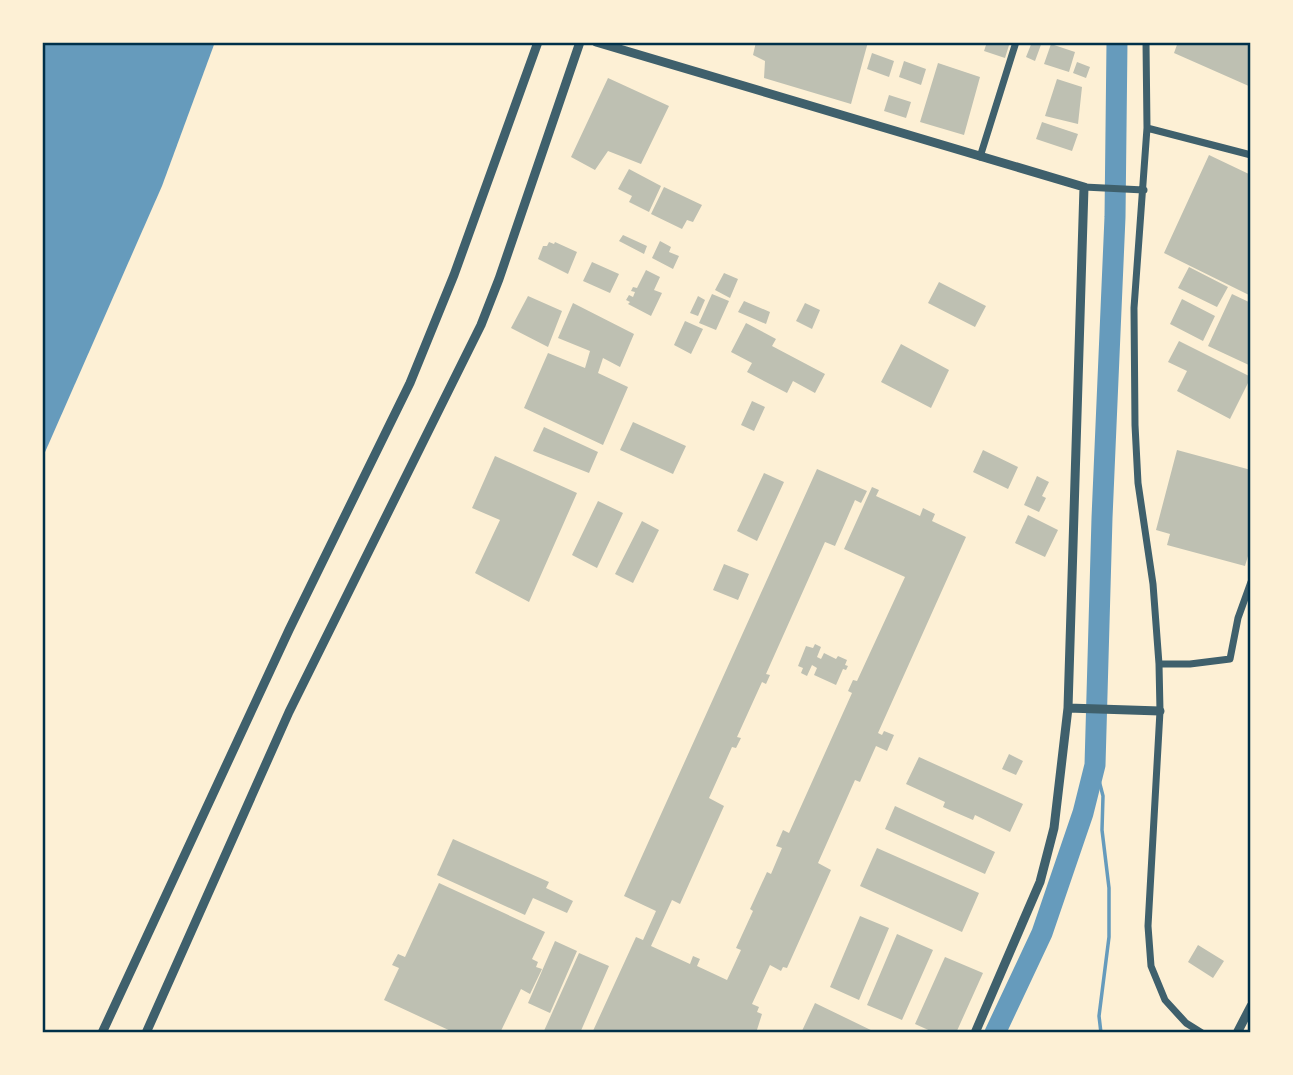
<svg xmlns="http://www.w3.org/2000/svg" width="1293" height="1075" font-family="Jost,sans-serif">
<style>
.water{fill:#669bbc}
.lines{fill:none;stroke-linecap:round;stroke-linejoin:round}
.stream{stroke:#669bbc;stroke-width:3.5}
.river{stroke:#669bbc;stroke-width:21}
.building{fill:#bec0b2}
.minor{stroke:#3f606c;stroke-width:7}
.tertiary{stroke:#3f606c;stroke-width:9}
.neatline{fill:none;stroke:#003049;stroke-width:2.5}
</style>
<rect width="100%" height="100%" fill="#fdf0d5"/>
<path class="water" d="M 42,42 L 215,42 L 162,186 L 42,459 Z"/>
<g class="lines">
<path class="stream" d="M 1095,765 L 1103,796 L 1102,830 L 1109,888 L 1109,937 L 1099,1016 L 1101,1033"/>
<path class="river" d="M 995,1033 L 1042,933 L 1083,813 L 1095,765 L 1102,518 L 1115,217 L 1117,42"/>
</g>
<path class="building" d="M 756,42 L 868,42 L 851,104 L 764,78 L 765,61 L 753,55 Z
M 987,42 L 1010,42 L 1005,58 L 984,51 Z
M 1032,42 L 1042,42 L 1035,61 L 1026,57 Z
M 1178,42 L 1251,42 L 1251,87 L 1174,53 Z
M 1051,44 L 1075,52 L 1069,72 L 1044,64 Z
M 872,53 L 894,61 L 889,77 L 867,69 Z
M 904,61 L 926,69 L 921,85 L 899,77 Z
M 1077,62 L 1090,67 L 1086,78 L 1073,73 Z
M 938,63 L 980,77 L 964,135 L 920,122 Z
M 608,78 L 669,106 L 641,164 L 608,151 L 595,170 L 571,157 Z
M 1057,79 L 1082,87 L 1078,124 L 1045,116 Z
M 889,95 L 911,102 L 906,118 L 884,111 Z
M 1042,122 L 1078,134 L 1072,151 L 1036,139 Z
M 1209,155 L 1251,175 L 1251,296 L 1164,253 Z
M 629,169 L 661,186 L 649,212 L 629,202 L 632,196 L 618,189 Z
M 664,187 L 702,205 L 693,222 L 687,220 L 682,229 L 651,214 Z
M 623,235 L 647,246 L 644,254 L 619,241 Z
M 660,241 L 671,247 L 669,252 L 679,256 L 673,269 L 652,258 Z
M 549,242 L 554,244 L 555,242 L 577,252 L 568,274 L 538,259 L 543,246 L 547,246 Z
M 592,262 L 619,274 L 610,293 L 583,281 Z
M 1189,267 L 1228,287 L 1217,307 L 1178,288 Z
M 646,270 L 660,277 L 654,290 L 662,293 L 651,316 L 628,304 L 630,302 L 626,300 L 629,295 L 633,297 L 635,292 L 631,291 L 633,287 L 637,288 Z
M 724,273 L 738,279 L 730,298 L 715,290 Z
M 939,282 L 986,306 L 975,327 L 928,303 Z
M 712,294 L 729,301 L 716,330 L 699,323 Z
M 1232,294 L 1251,303 L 1251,366 L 1208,346 Z
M 528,296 L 562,311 L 548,347 L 511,328 Z
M 698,296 L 705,300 L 698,316 L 690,313 Z
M 1182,299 L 1215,316 L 1203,341 L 1170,324 Z
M 744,301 L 770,312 L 766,324 L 738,312 Z
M 573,303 L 634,334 L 620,367 L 603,358 L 598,373 L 628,387 L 603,445 L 524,408 L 548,353 L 585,368 L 590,351 L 558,338 Z
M 805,303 L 820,310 L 812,329 L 796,321 Z
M 685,321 L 703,329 L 691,354 L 674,345 Z
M 746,323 L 776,339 L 772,346 L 825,374 L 815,393 L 793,381 L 787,393 L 747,372 L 752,363 L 731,352 Z
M 1179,341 L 1251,377 L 1230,419 L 1177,391 L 1187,371 L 1168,362 Z
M 901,344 L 949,370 L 931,408 L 881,382 Z
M 752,401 L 765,407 L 754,431 L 741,425 Z
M 633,422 L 686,446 L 673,474 L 620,450 Z
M 544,427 L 598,452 L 589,473 L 533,451 Z
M 983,450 L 1018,467 L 1008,489 L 973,472 Z
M 1177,450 L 1251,470 L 1251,546 L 1245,566 L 1167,545 L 1170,534 L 1156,530 Z
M 495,456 L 577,493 L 529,602 L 475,573 L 500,520 L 472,508 Z
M 817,469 L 867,491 L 861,503 L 855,500 L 835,546 L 825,542 L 766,674 L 770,675 L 766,684 L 762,682 L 737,737 L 741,738 L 736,748 L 732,747 L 709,798 L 724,806 L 680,904 L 672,900 L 651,946 L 690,964 L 693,956 L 700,959 L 697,966 L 727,980 L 741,950 L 736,948 L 753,911 L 750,909 L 767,872 L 771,874 L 782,848 L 776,846 L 783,830 L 789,833 L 852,693 L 848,691 L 853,680 L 857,681 L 905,577 L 844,549 L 872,487 L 879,490 L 876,496 L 920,516 L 923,508 L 935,514 L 932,521 L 966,537 L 878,733 L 882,735 L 884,731 L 894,735 L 887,751 L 876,746 L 860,782 L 855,780 L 818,863 L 831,870 L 787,968 L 783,967 L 781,971 L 770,965 L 752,1004 L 759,1007 L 757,1012 L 762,1014 L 756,1033 L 592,1033 L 636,937 L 643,940 L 656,911 L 624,896 Z
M 764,473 L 784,482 L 757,541 L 737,531 Z
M 1037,476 L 1049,482 L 1042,496 L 1046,498 L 1039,512 L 1024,505 Z
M 598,501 L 623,513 L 597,568 L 572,555 Z
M 1028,515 L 1058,530 L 1045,557 L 1015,543 Z
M 642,521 L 659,530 L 633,583 L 615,574 Z
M 724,564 L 749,574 L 738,600 L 713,590 Z
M 815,644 L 821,647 L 817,657 L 821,659 L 824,653 L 836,659 L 838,656 L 847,660 L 845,665 L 848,666 L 846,670 L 843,669 L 836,685 L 814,675 L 817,668 L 812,665 L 807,676 L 801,673 L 803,668 L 798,666 L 806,646 L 813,648 Z
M 1009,754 L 1023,761 L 1016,775 L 1002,769 Z
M 919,757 L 1023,804 L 1010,832 L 975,815 L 973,820 L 943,807 L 945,802 L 906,784 Z
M 895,806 L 995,852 L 985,874 L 885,829 Z
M 453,839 L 549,882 L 546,888 L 573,901 L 567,913 L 533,898 L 525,915 L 437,875 Z
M 877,848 L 979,893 L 962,932 L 860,886 Z
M 439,883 L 545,932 L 532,959 L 538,962 L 536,967 L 542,969 L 530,994 L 521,989 L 500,1033 L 455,1033 L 384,1000 L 399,968 L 392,965 L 398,954 L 405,957 Z
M 860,916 L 889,928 L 859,1000 L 830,987 Z
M 897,934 L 933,950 L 902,1020 L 867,1005 Z
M 555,941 L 577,951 L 550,1013 L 528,1003 Z
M 1198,945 L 1224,961 L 1213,978 L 1188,962 Z
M 579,953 L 609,966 L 580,1033 L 543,1033 Z
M 945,957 L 983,973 L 956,1033 L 935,1033 L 915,1024 Z
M 815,1003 L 877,1033 L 801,1033 Z"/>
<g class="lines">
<path class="minor" d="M 1146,42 L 1147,128 L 1134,308 L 1135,425 L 1138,483 L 1153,584 L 1159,664 L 1160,711 L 1148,926 L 1151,966 L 1165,1000 L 1186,1023 L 1202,1033
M 1147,128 L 1251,155
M 980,157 L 1016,42
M 1084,187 L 1144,190
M 1159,664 L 1190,664 L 1230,659 L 1238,618 L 1251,582"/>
<path class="tertiary" d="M 596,42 L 1084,187 L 1068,708 L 1054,828 L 1040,882 L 975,1033
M 1068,708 L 1160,711
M 102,1033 L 289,630 L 410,383 L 454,275 L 538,42
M 146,1033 L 289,712 L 481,325 L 499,279 L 580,42
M 1237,1033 L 1251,1006"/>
</g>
<rect width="1293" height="1075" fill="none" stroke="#fdf0d5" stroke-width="88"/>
<rect x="44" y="44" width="1205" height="987" class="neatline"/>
</svg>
